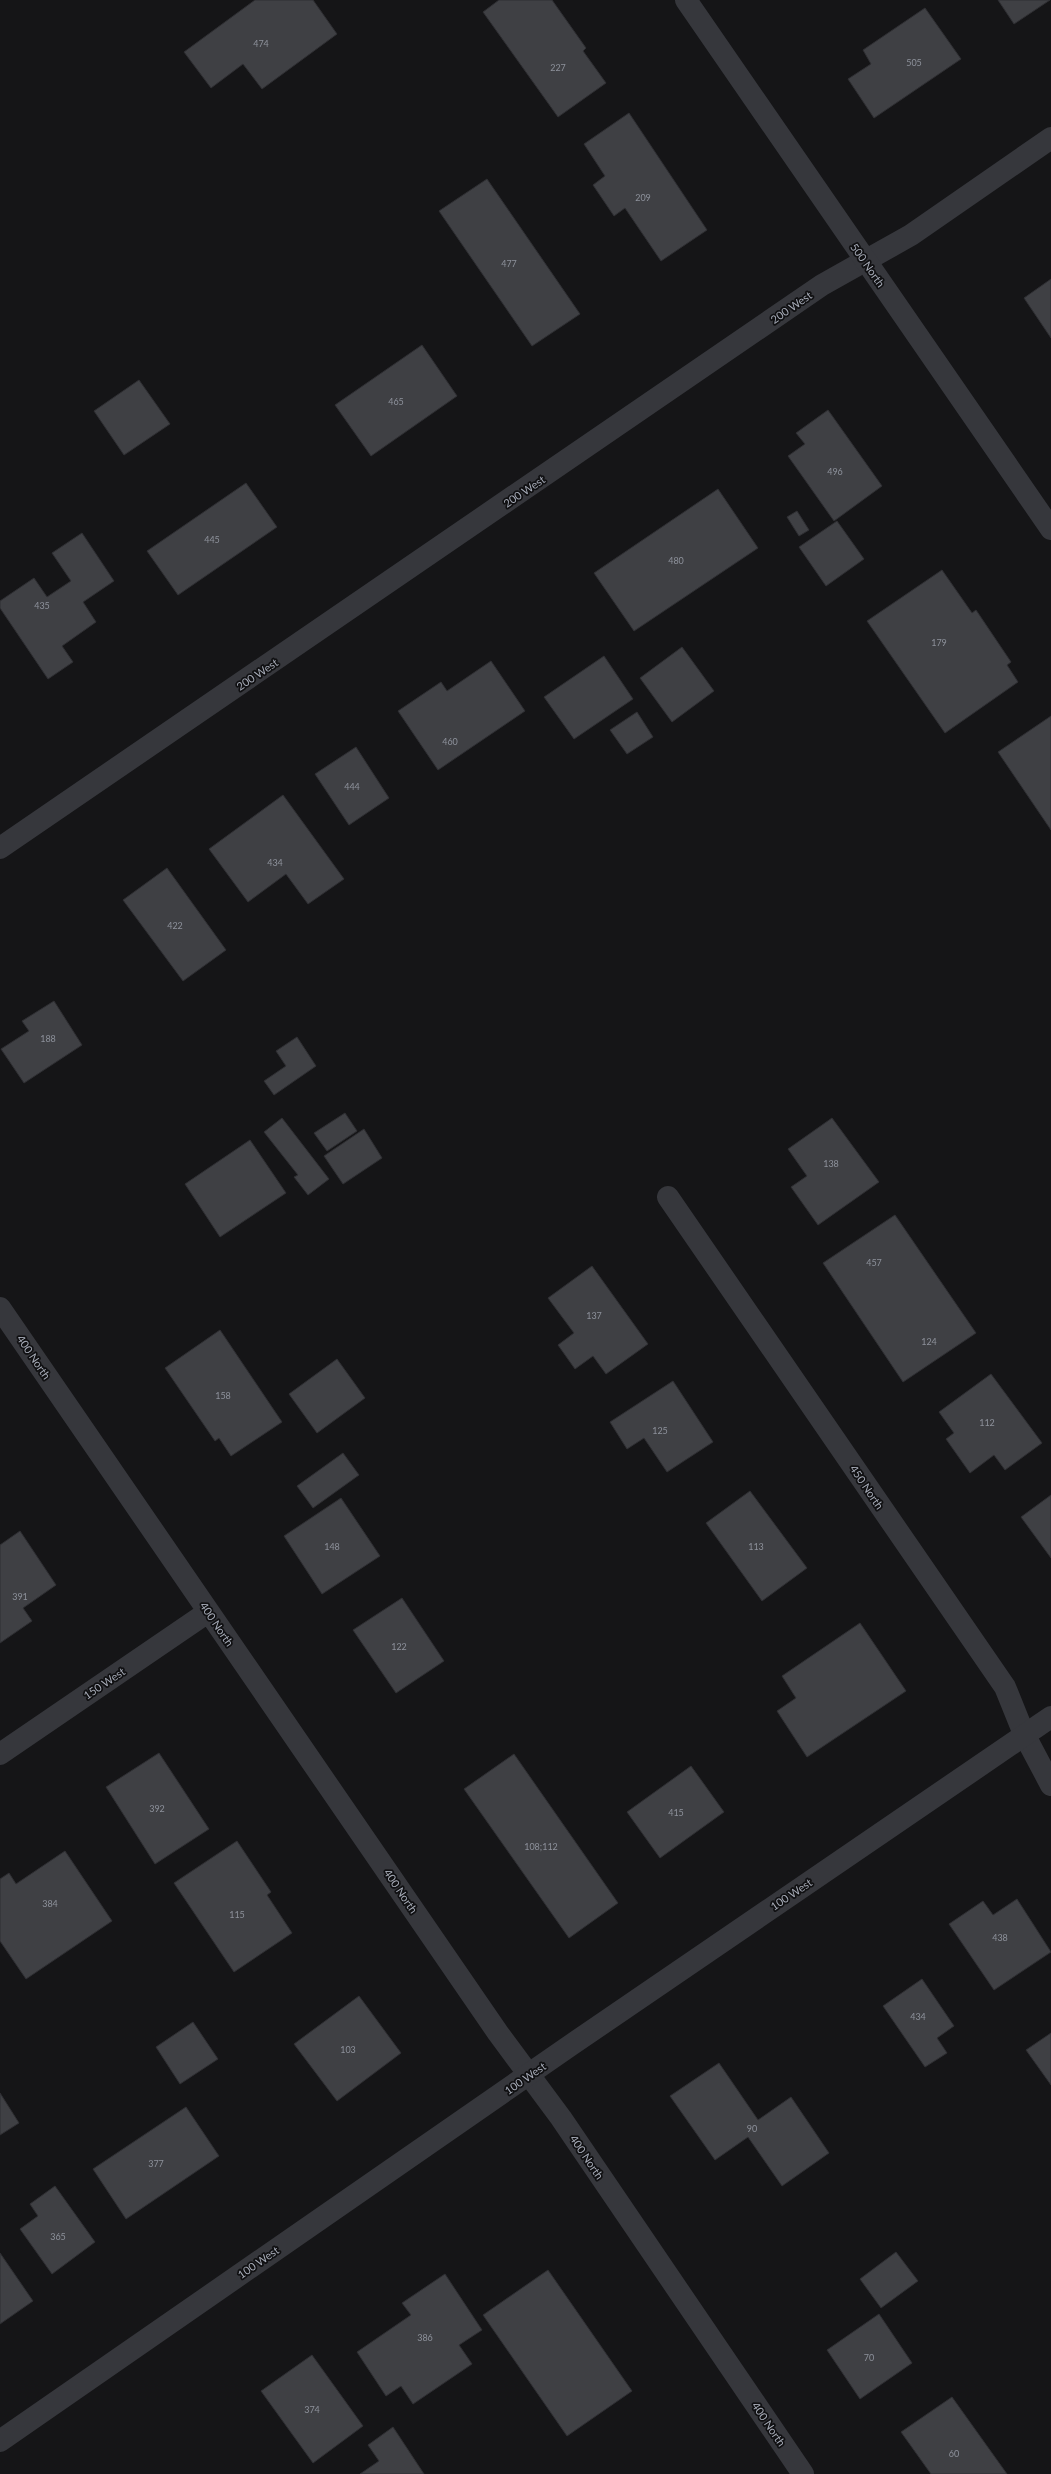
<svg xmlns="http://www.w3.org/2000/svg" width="1051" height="2474" font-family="Lato,sans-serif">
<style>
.building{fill:#3f4044;stroke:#2f2f33}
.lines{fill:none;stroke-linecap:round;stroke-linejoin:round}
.minor{stroke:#36373c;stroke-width:22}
.tertiary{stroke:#36373c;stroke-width:22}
.labels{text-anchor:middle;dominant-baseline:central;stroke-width:3.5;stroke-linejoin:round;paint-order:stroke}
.number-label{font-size:9px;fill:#8d919b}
.street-label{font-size:11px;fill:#a7acb8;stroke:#101012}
</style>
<rect width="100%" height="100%" fill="#151517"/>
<path class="building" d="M 255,0 L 313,0 L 337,34 L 262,89 L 243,64 L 211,88 L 184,52 Z
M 499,0 L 552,0 L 586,48 L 583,51 L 606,83 L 558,117 L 483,12 Z
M 998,0 L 1050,0 L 1014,24 Z
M 925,8 L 961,59 L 874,118 L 848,79 L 871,64 L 863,50 Z
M 629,113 L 707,230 L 661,261 L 625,208 L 614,216 L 593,185 L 605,176 L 584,144 Z
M 487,179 L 580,314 L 532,346 L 439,211 Z
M 1051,279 L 1051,338 L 1024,298 Z
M 422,345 L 457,396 L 371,456 L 335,405 Z
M 139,380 L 170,424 L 124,455 L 94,411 Z
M 828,410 L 882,486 L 834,521 L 788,456 L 805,444 L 796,433 Z
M 246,483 L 277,527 L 178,595 L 147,551 Z
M 718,489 L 758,548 L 634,631 L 594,573 Z
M 797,511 L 809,530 L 799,536 L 787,517 Z
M 837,521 L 864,559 L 826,586 L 799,547 Z
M 82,533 L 114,581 L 83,602 L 96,622 L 62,646 L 73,662 L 48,679 L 0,608 L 0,601 L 34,578 L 47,597 L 71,581 L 52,553 Z
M 942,570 L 972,613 L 976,610 L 1011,662 L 1007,665 L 1018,682 L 945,733 L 867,621 Z
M 682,647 L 714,691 L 672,722 L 640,678 Z
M 604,656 L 633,699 L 574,739 L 544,697 Z
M 491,661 L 525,711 L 438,770 L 398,711 L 441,682 L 447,691 Z
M 637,712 L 653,737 L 627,754 L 610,730 Z
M 1051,716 L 1051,830 L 998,752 Z
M 356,747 L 389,798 L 349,825 L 315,774 Z
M 283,795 L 344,879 L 308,904 L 286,874 L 248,902 L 209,849 Z
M 167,868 L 226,950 L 183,981 L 123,900 Z
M 54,1001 L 82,1045 L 24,1083 L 1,1049 L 29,1031 L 22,1021 Z
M 297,1037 L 316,1066 L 274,1095 L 264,1081 L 286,1066 L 276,1051 Z
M 345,1113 L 357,1131 L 327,1151 L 314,1133 Z
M 282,1118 L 329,1179 L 308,1195 L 294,1177 L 298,1175 L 264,1132 Z
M 832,1118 L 879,1182 L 818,1225 L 791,1187 L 807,1176 L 788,1149 Z
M 364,1129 L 382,1158 L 343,1184 L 324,1156 Z
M 250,1140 L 286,1193 L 220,1237 L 185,1184 Z
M 895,1215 L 976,1333 L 903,1382 L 823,1263 Z
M 592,1266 L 648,1344 L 606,1374 L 593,1356 L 575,1369 L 558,1345 L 574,1333 L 548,1298 Z
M 220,1330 L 282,1422 L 231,1456 L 219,1438 L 215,1441 L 165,1368 Z
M 337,1359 L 365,1398 L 317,1433 L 289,1394 Z
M 991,1374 L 1042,1443 L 1005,1470 L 994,1455 L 970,1473 L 946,1439 L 954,1433 L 939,1412 Z
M 673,1381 L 713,1442 L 667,1472 L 644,1438 L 627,1449 L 610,1422 Z
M 343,1453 L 359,1475 L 313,1508 L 297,1486 Z
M 750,1491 L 807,1568 L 762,1601 L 706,1523 Z
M 1051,1495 L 1051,1558 L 1021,1517 Z
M 341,1498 L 380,1556 L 322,1594 L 284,1536 Z
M 20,1531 L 56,1585 L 23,1608 L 32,1621 L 0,1643 L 0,1545 Z
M 402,1598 L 444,1661 L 396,1693 L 353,1630 Z
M 860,1623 L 906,1691 L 807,1757 L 777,1711 L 796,1698 L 782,1676 Z
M 159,1753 L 209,1829 L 155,1864 L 106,1787 Z
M 514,1754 L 618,1903 L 569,1938 L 464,1789 Z
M 691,1766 L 724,1812 L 660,1858 L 627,1812 Z
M 237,1841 L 271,1892 L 267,1895 L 292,1933 L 234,1972 L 174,1883 Z
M 65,1851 L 112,1921 L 26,1979 L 0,1941 L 0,1879 L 9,1873 L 16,1884 Z
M 1017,1899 L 1051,1952 L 994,1990 L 949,1924 L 983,1901 L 993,1915 Z
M 922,1979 L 954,2026 L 937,2038 L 947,2053 L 925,2067 L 883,2006 Z
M 359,1996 L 401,2053 L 337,2101 L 294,2044 Z
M 193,2022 L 218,2059 L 180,2084 L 156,2047 Z
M 1051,2033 L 1051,2085 L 1026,2050 Z
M 719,2063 L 758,2120 L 791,2097 L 829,2153 L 782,2186 L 748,2137 L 715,2160 L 670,2096 Z
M 0,2093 L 19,2123 L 0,2135 Z
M 186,2107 L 219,2156 L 126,2219 L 93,2169 Z
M 55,2186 L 95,2242 L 52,2274 L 20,2229 L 38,2216 L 30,2204 Z
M 896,2252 L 918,2281 L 881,2308 L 860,2279 Z
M 0,2253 L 33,2301 L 0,2324 Z
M 548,2270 L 632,2391 L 567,2436 L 483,2315 Z
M 445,2274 L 482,2330 L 459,2345 L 472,2364 L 413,2404 L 401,2386 L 386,2396 L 357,2352 L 411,2315 L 402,2303 Z
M 879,2314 L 912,2363 L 860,2399 L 827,2350 Z
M 312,2355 L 363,2426 L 313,2463 L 261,2391 Z
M 952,2397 L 1007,2474 L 931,2474 L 901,2432 Z
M 393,2427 L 424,2474 L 360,2474 L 379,2461 L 368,2445 Z"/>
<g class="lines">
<path class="minor" d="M 0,848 L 822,285 L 911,235 L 1051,138
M 668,1197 L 1005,1687 L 1024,1734 L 1051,1785
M 0,1308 L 498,2033 L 561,2118 L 803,2474
M 0,1754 L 208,1612"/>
<path class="tertiary" d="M 686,0 L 1051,529
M 0,2441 L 571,2045 L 1051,1717"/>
</g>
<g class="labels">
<g class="number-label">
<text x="261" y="43">474</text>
<text x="914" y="62">505</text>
<text x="558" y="67">227</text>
<text x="643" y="197">209</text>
<text x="509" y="263">477</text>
<text x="396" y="401">465</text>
<text x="835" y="471">496</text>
<text x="212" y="539">445</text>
<text x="676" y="560">480</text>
<text x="42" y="605">435</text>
<text x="939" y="642">179</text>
<text x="450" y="741">460</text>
<text x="352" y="786">444</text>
<text x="275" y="862">434</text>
<text x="175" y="925">422</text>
<text x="48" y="1038">188</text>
<text x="831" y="1163">138</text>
<text x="874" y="1262">457</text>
<text x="594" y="1315">137</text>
<text x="929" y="1341">124</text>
<text x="223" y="1395">158</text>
<text x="987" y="1422">112</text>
<text x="660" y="1430">125</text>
<text x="332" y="1546">148</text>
<text x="756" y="1546">113</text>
<text x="20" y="1596">391</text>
<text x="399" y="1646">122</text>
<text x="157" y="1808">392</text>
<text x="676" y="1812">415</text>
<text x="541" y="1846">108;112</text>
<text x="50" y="1903">384</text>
<text x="237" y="1914">115</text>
<text x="1000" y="1937">438</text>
<text x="918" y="2016">434</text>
<text x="348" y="2049">103</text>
<text x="752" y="2128">90</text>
<text x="156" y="2163">377</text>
<text x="58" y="2236">365</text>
<text x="425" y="2337">386</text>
<text x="869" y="2357">70</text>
<text x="312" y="2409">374</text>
<text x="954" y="2453">60</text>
</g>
<g class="street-label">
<text transform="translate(868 265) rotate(55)">500 North</text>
<text transform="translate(791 307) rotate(-35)">200 West</text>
<text transform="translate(524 491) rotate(-34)">200 West</text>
<text transform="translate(257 674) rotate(-34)">200 West</text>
<text transform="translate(34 1357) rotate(56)">400 North</text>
<text transform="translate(867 1487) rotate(56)">450 North</text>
<text transform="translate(217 1624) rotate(56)">400 North</text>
<text transform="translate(104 1683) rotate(-34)">150 West</text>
<text transform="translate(401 1891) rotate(56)">400 North</text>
<text transform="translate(791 1894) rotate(-34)">100 West</text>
<text transform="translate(525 2078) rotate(-35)">100 West</text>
<text transform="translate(587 2157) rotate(56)">400 North</text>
<text transform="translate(258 2262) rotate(-35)">100 West</text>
<text transform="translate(769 2424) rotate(56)">400 North</text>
</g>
</g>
</svg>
